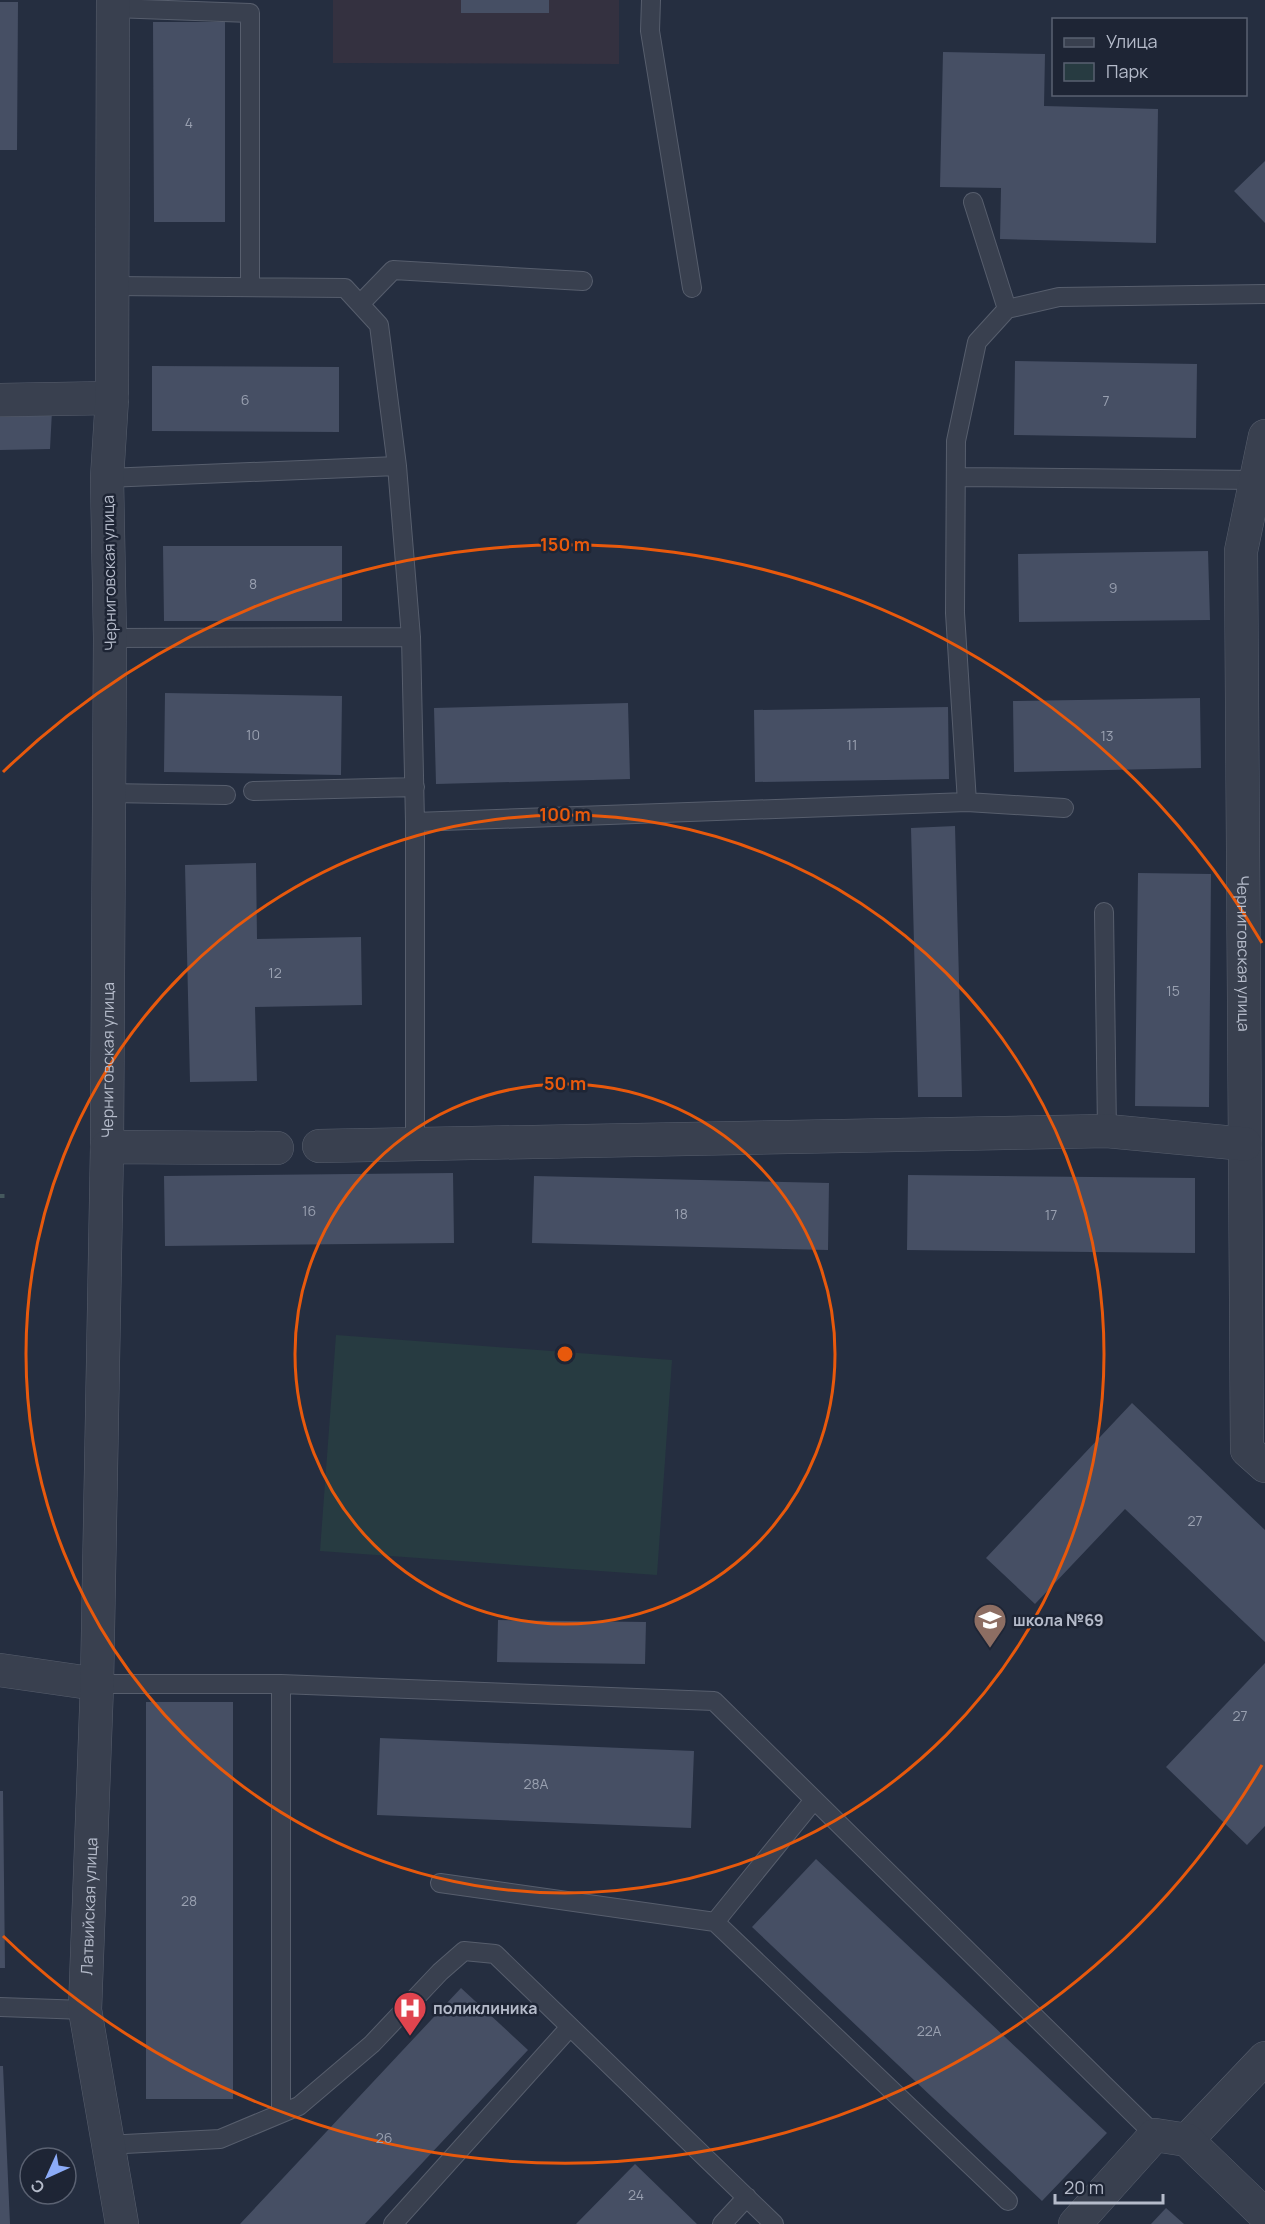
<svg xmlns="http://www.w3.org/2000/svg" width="1265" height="2224" font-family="Manrope,sans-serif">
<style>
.medical{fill:#343140}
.green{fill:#273b41}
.building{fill:#464f64}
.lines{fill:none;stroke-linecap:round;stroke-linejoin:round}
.lane-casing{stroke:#575e6d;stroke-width:20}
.street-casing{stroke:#575e6d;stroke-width:34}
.path{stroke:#45585d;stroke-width:4;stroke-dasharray:4.5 4.5;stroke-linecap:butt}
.lane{stroke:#39404f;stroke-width:18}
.street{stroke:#39404f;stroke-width:33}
.ring{fill:none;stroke:#e8590c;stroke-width:3}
.labels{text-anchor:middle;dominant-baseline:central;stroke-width:5;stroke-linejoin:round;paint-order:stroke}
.number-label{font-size:14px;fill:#99a0b0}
.street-label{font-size:16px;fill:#b5bbca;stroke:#1e2535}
.poi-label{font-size:16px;font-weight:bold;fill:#b5bbca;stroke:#1e2535;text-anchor:start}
.centre{fill:#e8590c;stroke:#1e2535;stroke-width:3}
.ring-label{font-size:18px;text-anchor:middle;font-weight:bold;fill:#e8590c;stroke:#1e2535;stroke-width:5;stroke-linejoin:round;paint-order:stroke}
</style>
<rect width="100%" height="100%" fill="#252e40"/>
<path class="medical" d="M 333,0 L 619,0 L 619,64 L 333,63 Z"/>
<path class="green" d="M 336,1335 L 672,1360 L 657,1575 L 320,1551 Z"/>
<path class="building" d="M 461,0 L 549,0 L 549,13 L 461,13 Z
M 0,2 L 18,2 L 17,150 L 0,150 Z
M 153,22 L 225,22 L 225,222 L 154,222 Z
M 943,52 L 1045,54 L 1044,106 L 1158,109 L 1156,243 L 1000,239 L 1001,188 L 940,187 Z
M 1265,161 L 1265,223 L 1234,191 Z
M 1015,361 L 1197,364 L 1196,438 L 1014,435 Z
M 152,366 L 339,367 L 339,432 L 152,431 Z
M 52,411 L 50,449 L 0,450 L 0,413 Z
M 163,546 L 342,546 L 342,621 L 164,621 Z
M 1208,551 L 1210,620 L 1019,622 L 1018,554 Z
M 165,693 L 342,696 L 341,775 L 164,772 Z
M 1200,698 L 1201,768 L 1014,772 L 1013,701 Z
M 628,703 L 630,779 L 436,784 L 434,708 Z
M 948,707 L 949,779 L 755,782 L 754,710 Z
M 955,826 L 962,1097 L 918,1097 L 911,828 Z
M 256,863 L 257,939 L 361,937 L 362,1005 L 255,1007 L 257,1081 L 190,1082 L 185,865 Z
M 1138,873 L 1211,874 L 1209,1107 L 1135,1106 Z
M 453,1173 L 454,1243 L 165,1246 L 164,1176 Z
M 908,1175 L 1195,1178 L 1195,1253 L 907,1250 Z
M 534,1176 L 829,1183 L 828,1250 L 532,1243 Z
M 1132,1403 L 1265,1530 L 1265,1642 L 1125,1509 L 1035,1604 L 986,1558 Z
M 498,1620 L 646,1622 L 645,1664 L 497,1662 Z
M 1265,1663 L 1265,1826 L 1247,1845 L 1166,1767 Z
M 146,1702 L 233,1702 L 233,2099 L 146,2099 Z
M 380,1738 L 694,1751 L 691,1828 L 377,1815 Z
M 0,1791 L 3,1791 L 5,1968 L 0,1968 Z
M 816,1859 L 1107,2133 L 1042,2201 L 752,1927 Z
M 461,1988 L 528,2050 L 365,2224 L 240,2224 Z
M 0,2066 L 3,2066 L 10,2224 L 0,2224 Z
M 635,2164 L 697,2224 L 576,2224 Z
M 1166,2208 L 1184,2224 L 1151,2224 Z"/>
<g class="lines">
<g class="lane-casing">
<path id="lane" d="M 651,0 L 650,31 L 692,288
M 113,8 L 250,13 L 250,286
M 973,202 L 1007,309
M 112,286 L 345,288 L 379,325 L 397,466 L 411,637 L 415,822 L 415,1145
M 360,304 L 393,270 L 583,281
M 956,477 L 1256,480
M 107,478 L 397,466
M 110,638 L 411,637
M 253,791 L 415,787
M 109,793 L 226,795
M 967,802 L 955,613 L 956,441 L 977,342 L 1007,309 L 1059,297 L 1265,294
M 415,822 L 967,802 L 1064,808
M 1104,912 L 1107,1131
M 97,1684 L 281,1684 L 714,1701 L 1155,2135
M 281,1684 L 281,2113
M 440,1883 L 715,1922 L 814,1800
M 715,1922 L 1008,2201
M 0,2007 L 85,2010
M 106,2145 L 220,2139 L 299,2106 L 372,2044 L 440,1972 L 464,1951 L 495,1954 L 774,2224
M 393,2224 L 570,2027
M 722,2224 L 747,2197"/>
</g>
<g class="street-casing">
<g id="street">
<path d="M 0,400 L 112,398"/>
<path id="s1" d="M 1265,436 L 1241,551 L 1247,1450 L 1265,1466"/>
<path d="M 319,1146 L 1107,1131 L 1245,1144"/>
<path id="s2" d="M 107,1147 L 110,638 L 107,478 L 112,398 L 113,0"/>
<path d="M 0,1670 L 97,1684"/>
<path d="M 1187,2140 L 1265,2058"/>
<path id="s3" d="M 122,2224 L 85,2010 L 97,1684 L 107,1147 L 277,1148"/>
<path d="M 1075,2224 L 1155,2135 L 1187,2140 L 1265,2215"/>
</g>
</g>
<path class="path" d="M 0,1196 L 7,1196"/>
<use href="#lane" class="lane"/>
<use href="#street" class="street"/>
</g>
<g class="ring">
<circle cx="565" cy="1354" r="270"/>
<circle cx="565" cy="1354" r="539"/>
<path d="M1262 1765A809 809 0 0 1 3 1936M3 772A809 809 0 0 1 1262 943"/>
</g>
<defs>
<g id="school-pin" transform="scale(1.725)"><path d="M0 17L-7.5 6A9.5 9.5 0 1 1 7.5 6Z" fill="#8d6e63" stroke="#1e2535"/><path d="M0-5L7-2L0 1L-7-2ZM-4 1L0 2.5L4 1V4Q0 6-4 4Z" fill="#fff"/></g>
<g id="hospital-pin" transform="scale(1.725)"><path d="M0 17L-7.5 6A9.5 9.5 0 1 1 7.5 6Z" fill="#e0444e" stroke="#1e2535"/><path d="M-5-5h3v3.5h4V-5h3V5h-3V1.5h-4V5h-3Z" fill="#fff"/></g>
</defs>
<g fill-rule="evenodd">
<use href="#school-pin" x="990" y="1620"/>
<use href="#hospital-pin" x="410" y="2008"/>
</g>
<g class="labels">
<g class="number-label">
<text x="189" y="122">4</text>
<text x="245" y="399">6</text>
<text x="1106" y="400">7</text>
<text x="253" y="583">8</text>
<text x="1113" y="587">9</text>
<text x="253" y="734">10</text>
<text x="1107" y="735">13</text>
<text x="852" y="744">11</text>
<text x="275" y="972">12</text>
<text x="1173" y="990">15</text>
<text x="309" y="1210">16</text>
<text x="681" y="1213">18</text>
<text x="1051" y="1214">17</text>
<text x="1195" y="1520">27</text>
<text x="1240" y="1715">27</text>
<text x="536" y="1783">28А</text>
<text x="189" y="1900">28</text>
<text x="929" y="2030">22А</text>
<text x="384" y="2137">26</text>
<text x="636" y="2194">24</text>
</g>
<g class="street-label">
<text transform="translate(109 573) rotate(-91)">Черниговская улица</text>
<text stroke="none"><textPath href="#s1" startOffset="520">Черниговская улица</textPath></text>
<text stroke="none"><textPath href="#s2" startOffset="87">Черниговская улица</textPath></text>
<text stroke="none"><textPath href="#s3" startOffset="321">Латвийская улица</textPath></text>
</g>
<g class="poi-label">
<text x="1013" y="1620">школа №69</text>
<text x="433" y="2008">поликлиника</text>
</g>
</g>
<circle cx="565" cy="1354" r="9" class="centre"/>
<g class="ring-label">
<text x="565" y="551">150 m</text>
<text x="565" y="821">100 m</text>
<text x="565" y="1090">50 m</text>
</g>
<rect x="1052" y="18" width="195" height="78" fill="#1e2535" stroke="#5a6171" stroke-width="1.5"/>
<rect x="1064" y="38" width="30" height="9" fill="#39404f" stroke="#5a6171" stroke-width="1.5"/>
<text x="1106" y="48" font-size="18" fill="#b5bbca">Улица</text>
<rect x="1064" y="63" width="30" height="18" fill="#273b41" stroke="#5a6171" stroke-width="1.5"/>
<text x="1106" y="78" font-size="18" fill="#b5bbca">Парк</text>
<g transform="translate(48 2176) rotate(225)"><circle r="28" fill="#1e2535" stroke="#5a6171" stroke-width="1.5"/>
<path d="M0-4.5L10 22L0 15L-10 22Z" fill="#8cacf8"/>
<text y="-9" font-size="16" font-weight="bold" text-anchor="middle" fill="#b5bbca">С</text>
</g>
<path d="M1055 2194v9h108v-9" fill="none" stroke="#b5bbca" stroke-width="3"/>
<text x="1064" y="2194" font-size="18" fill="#b5bbca" stroke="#1e2535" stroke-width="4.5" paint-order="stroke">20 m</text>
</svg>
